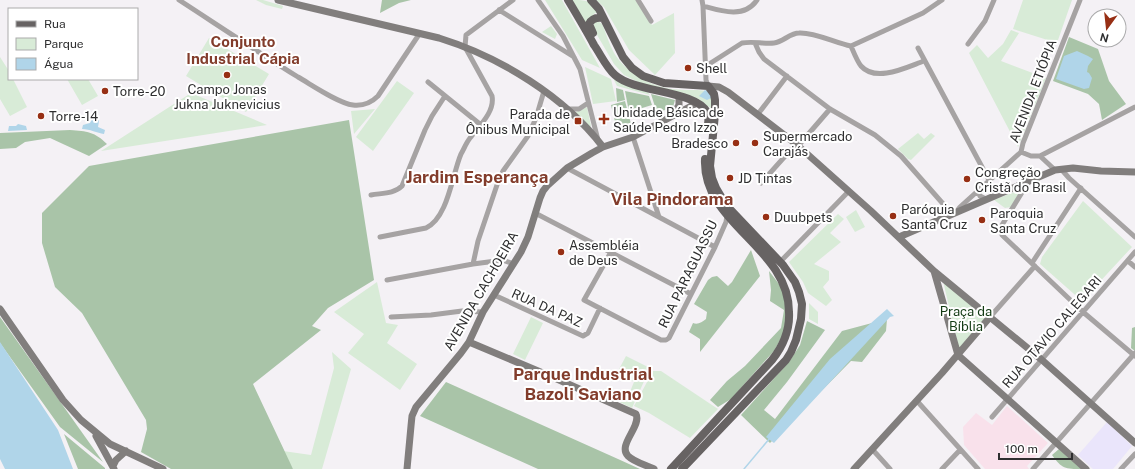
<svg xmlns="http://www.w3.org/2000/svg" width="1135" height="469" font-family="'Public Sans',sans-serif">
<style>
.industrial{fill:#f9e1eb}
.education{fill:#eae5fb}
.green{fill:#d8ebd7}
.forest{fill:#a9c4a8}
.water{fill:#b0d5e9}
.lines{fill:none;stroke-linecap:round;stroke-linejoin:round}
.stream{stroke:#b0d5e9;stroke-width:1.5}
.street{stroke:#a6a3a3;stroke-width:5}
.secondary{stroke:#817e7d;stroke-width:7}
.primary{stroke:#676363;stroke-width:8}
.poi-dot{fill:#972f14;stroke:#fff;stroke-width:1.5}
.labels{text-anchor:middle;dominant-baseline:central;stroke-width:4;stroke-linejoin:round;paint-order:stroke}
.poi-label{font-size:13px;fill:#2e2e2f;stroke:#fff;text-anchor:start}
.street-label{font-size:13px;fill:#2e2e2f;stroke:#fff}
.park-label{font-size:13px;fill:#123a13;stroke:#fff}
.quarter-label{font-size:15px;font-weight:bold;fill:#823c2b;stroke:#fff}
.district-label{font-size:17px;font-weight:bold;fill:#823c2b;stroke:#fff}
</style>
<rect width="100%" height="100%" fill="#f4f1f5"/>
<path class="industrial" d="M 1007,406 L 1048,443 L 1027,466 L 1029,469 L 985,469 L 964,445 L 963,427 L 976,413 L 992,425 Z"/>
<path class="education" d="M 1107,422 L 1132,446 L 1113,469 L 1093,469 L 1078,455 Z"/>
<path class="green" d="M 256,0 L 263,0 L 283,6 L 282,9 L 266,5 Z
M 545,0 L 562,0 L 600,68 L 582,60 Z
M 572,0 C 586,0 591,0 599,13 L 595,13 L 586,24 Z
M 596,0 L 636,0 L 652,25 L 674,13 L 675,53 L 655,75 L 629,50 L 604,7 Z
M 1023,0 L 1072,0 L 1057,43 L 1013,29 Z
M 598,21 L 602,24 C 606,33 609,44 614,53 C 625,71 646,84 667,88 C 681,91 694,89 707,91 L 709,92 L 714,108 L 711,108 L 699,101 L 640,83 L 624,75 L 614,64 L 593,28 L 594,23 Z
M 551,26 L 557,34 L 555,39 L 542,32 Z
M 1011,30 L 1019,33 L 1001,61 L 1046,78 L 1018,147 L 969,53 L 977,45 L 988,58 L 1003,44 Z
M 209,38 L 269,74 L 246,112 L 186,76 Z
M 0,57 L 9,71 L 9,79 L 13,79 L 27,107 L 10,116 L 0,99 Z
M 585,67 L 611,79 L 616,101 L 593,104 Z
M 613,78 L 647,91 L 650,95 L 617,86 Z
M 67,79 L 88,79 L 98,96 L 82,105 Z
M 397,81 L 414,93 L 373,151 L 356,137 Z
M 191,93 L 267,125 L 101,151 Z
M 587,107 L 591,126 L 588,128 L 574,113 Z
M 375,109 L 354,134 L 351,111 Z
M 918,133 L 924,139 L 931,133 L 935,136 L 911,160 L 908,159 L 898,149 Z
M 1022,189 L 1011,207 L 1005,208 L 994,200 Z
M 1083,201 L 1132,247 L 1082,301 L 1040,264 L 1042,257 Z
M 856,210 L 865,227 L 855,232 L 846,217 Z
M 838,214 L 844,219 L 830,233 L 841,242 L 814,264 L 829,271 L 829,280 L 823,287 L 832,300 L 826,306 L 808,293 L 803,282 L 789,262 Z
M 943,281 L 986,317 L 959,349 Z
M 377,282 L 386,323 L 398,325 L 387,343 L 417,364 L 400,390 L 348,353 L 364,334 L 334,312 Z
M 809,303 L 818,312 L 818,324 L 809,319 Z
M 531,317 L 543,323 L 525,360 L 513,354 Z
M 332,352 L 351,369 L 322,469 L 293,469 L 283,451 L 311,455 L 334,368 Z
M 626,356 L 650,368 L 632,408 L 613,399 L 615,394 L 627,399 L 634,382 L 617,373 Z
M 653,371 L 661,371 L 718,409 L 690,438 L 649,413 L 634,406 Z"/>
<path class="forest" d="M 382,0 L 411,0 L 399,3 L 380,13 Z
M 1069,37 L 1098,49 L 1109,81 L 1126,104 L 1102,120 L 1099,104 L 1088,94 L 1053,81 Z
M 616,88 L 623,90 L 625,100 L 617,102 Z
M 625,91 L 649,96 L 652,105 L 629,112 Z
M 651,94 L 675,100 L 673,107 L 657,113 Z
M 625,101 L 632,128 L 617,130 L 611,105 Z
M 349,120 L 374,280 L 328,308 L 312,326 L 321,330 L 253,384 L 293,469 L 171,469 L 141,452 L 147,429 L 146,420 L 82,313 L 55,287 L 42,243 L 42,213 L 89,166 Z
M 70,130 C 87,131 95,132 107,144 L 89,156 L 50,138 L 25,142 L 16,148 L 0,149 L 0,133 Z
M 751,250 L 760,276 L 700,352 L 700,339 L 689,332 L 693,323 C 698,325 702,322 706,319 L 707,312 L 694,304 L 708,280 L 712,277 L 717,276 L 728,286 L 732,282 Z
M 769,271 L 779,284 L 785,295 L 787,309 L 784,333 L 774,351 L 764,362 L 731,399 L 718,407 L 710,400 L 727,381 L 745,366 L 781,328 L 784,310 L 770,301 L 771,290 Z
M 0,317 L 103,462 L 60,427 L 0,343 Z
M 887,319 L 886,331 L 862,362 L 851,361 L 770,443 L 741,415 L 789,362 L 800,345 L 807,321 L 825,330 L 787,382 L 764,410 L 775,419 L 842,331 Z
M 1135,327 L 1135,351 L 1131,348 L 1132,328 Z
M 446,382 L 618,459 L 640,469 L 538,469 L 420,416 Z
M 64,434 L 105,468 L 105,469 L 78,469 Z
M 1059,449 L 1082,469 C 1065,469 1062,469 1052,455 Z"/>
<path class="water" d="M 1077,51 L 1088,56 L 1093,59 L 1088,66 L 1087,72 L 1089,73 L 1092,78 L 1089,88 L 1084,89 L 1056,79 L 1064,56 Z
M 705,90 L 711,93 L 711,98 L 707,100 L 699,96 Z
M 97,117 L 99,121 L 98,127 L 105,130 L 104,134 C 97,133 90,129 82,129 L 83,125 L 90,123 L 92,119 Z
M 18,124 L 26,126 L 27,130 L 8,131 L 9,126 L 16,126 Z
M 887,309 L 894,316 L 890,317 L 774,443 L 766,437 L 830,359 Z
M 0,342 L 58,430 L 73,469 L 5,469 L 0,459 Z"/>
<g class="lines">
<path class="stream" d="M 744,469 L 770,438"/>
<path class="street" d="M 179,0 C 219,26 258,52 298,77 C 312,85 338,103 353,105 C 362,106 371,103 378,96 L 420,33
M 538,0 L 563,36 L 580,69 L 598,140
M 638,0 L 651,21
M 702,0 L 703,6 L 706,80 L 708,86
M 703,6 C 721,11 744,19 757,0
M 499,10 L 574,57
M 755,43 L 759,52 L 764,59 L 830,109 L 875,135 L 901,156 L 952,214
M 968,44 L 985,21 L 994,0
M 851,46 C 854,53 857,61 861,66 C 876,83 907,67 924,61
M 918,48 L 989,180
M 706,66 L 742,43 C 753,41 763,44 774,43 C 783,42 790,33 799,33 C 815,32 835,43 851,46 L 923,13 L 942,0
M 428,82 L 481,125
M 567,109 L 579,109 L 588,103
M 758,114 L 787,76
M 633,137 L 659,217
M 798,146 L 830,109
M 1021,152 L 1031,156 L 1040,156 L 1055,170
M 1040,156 L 1135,107
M 567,168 L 715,247
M 1061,169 L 1069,178 L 1135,237
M 1029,181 L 1002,225 L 1002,235 L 1083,312 L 1135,356
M 761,183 L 796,144
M 978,191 L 980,196 L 986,199
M 371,195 C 382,193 394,194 402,186 L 425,130 L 432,116 L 445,96
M 957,211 L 960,207 L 1021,152 L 1023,143 L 1080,0
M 535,213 L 691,294
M 380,237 L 426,228 C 448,218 452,175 461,154 C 464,149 466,143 470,138 C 479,126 495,112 492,96 L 465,47 L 466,35 L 513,0
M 611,252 L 584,300 L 661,340 L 666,340 L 669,338 L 715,247 L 726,222 L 727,215
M 1128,261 L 1135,267
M 780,262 L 849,191
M 1032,263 L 1081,188
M 473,264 L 478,241 L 498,182 L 503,171 L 528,136 L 536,118 L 544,91
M 387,280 L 473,264 L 496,261 L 502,260 L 514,264
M 494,295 L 583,336 L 588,333 L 600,308
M 391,317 L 431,315 L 462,311 L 483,312
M 990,317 L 1035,266
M 917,401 L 978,469
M 992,417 L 1135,252
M 872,449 L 890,469
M 942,469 L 960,450
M 1033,469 L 1135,353
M 1121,469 L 1135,454"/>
<path class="secondary" d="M 278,0 L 439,38 C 500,57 564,96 603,147
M 708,86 L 719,87 L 728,92 L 796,144 L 871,211 L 934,271 L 1042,360 L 1135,443
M 673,115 L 679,105 L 679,96
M 899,237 L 1055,170 L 1073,168 L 1101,171 L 1135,172
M 934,271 L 958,355 L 1086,469
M 0,309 L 63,400 L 81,420 L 110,444 L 163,469
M 469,342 L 550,376 L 636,414 C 642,426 617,445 628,456 C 634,462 646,465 654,469
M 96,436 L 114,469
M 113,466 L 116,460 L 126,451
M 407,469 L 411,426 L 412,416 L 416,407 L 461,353 L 469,342 L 483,312 L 521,252 L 528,237 L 540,198 L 543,191 L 547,186 L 567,168 L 592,153 L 603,147 L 633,137 L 697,103
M 854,469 L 942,373 L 990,317"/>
<path class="primary" d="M 568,0 C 577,15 586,30 594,45 C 601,55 606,67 615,75 C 635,93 695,90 707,112 C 710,117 708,124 707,130
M 591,0 L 599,9 L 623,57 L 632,68 L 643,76 L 664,83 L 708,86 L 714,94 L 715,100 L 715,114 L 710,166 L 712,178 L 716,188 L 726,205 L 783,265 L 795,282 L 799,292 L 802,304 L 801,319 L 796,340 L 791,352 L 786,360 L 682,469
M 593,33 L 589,24 C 592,18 597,17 603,18
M 671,469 L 772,360 C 783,346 790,330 789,312 C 789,247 702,224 705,159"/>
</g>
<g class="poi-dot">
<circle cx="688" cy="68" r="4"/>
<circle cx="227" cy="75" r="4"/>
<circle cx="105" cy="91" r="4"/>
<circle cx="41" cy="116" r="4"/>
<path d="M602 113h4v4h4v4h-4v4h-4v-4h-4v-4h4z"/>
<rect x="574" y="117" width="8" height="8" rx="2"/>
<circle cx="736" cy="143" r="4"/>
<circle cx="755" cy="143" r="4"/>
<circle cx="730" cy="178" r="4"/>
<circle cx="967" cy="179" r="4"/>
<circle cx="893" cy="216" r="4"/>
<circle cx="766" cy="217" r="4"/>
<circle cx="982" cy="220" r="4"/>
<circle cx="561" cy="252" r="4"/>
</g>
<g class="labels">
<g class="poi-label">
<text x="696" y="68">Shell</text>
<text x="227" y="89" text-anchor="middle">Campo Jonas<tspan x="227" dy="15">Jukna Juknevicius</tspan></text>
<text x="113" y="91">Torre-20</text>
<text x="613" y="112">Unidade Básica de<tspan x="613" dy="15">Saúde Pedro Izzo</tspan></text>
<text x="570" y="114" text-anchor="end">Parada de<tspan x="570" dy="15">Ônibus Municipal</tspan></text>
<text x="49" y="116">Torre-14</text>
<text x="763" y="136">Supermercado<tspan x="763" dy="15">Carajás</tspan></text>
<text x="728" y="143" text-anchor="end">Bradesco</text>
<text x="975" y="172">Congreção<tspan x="975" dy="15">Cristã do Brasil</tspan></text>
<text x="738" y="178">JD Tintas</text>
<text x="901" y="209">Paróquia<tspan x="901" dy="15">Santa Cruz</tspan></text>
<text x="990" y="213">Paroquia<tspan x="990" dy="15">Santa Cruz</tspan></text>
<text x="774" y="217">Duubpets</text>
<text x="569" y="245">Assembléia<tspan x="569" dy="15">de Deus</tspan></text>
</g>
<g class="street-label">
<text transform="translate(1033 91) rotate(-69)">AVENIDA ETIÓPIA</text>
<text transform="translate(688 274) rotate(-64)">RUA PARAGUASSU</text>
<text transform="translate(481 291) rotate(-60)">AVENIDA CACHOEIRA</text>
<text transform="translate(547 308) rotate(24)">RUA DA PAZ</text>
<text transform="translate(1052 332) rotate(-49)">RUA OTAVIO CALEGARI</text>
</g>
<g class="park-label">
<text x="966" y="311">Praça da<tspan x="966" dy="15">Bíblia</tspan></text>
</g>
<g class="quarter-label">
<text x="243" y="41">Conjunto<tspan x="243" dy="17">Industrial Cápia</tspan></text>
</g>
<g class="district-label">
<text x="477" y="177">Jardim Esperança</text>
<text x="672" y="199">Vila Pindorama</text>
<text x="583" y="374">Parque Industrial<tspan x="583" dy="20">Bazoli Saviano</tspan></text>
</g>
</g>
<rect x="8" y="8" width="130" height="72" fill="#ffffff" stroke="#ababac"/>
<rect x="16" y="21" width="20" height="6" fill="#676363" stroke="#ababac"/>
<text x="44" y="28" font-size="12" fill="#2e2e2f">Rua</text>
<rect x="16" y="38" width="20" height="12" fill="#d8ebd7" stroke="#ababac"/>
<text x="44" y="48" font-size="12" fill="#2e2e2f">Parque</text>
<rect x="16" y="58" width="20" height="12" fill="#b0d5e9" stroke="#ababac"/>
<text x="44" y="68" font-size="12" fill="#2e2e2f">Água</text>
<g transform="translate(1107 28) rotate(195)"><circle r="19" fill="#ffffff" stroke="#ababac"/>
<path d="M0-3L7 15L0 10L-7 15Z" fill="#972f14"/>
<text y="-6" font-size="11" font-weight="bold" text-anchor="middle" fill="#2e2e2f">N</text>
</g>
<path d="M999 453v6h73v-6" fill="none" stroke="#2e2e2f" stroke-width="2"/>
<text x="1005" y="453" font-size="12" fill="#2e2e2f" stroke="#ffffff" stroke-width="3" paint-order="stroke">100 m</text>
</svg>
